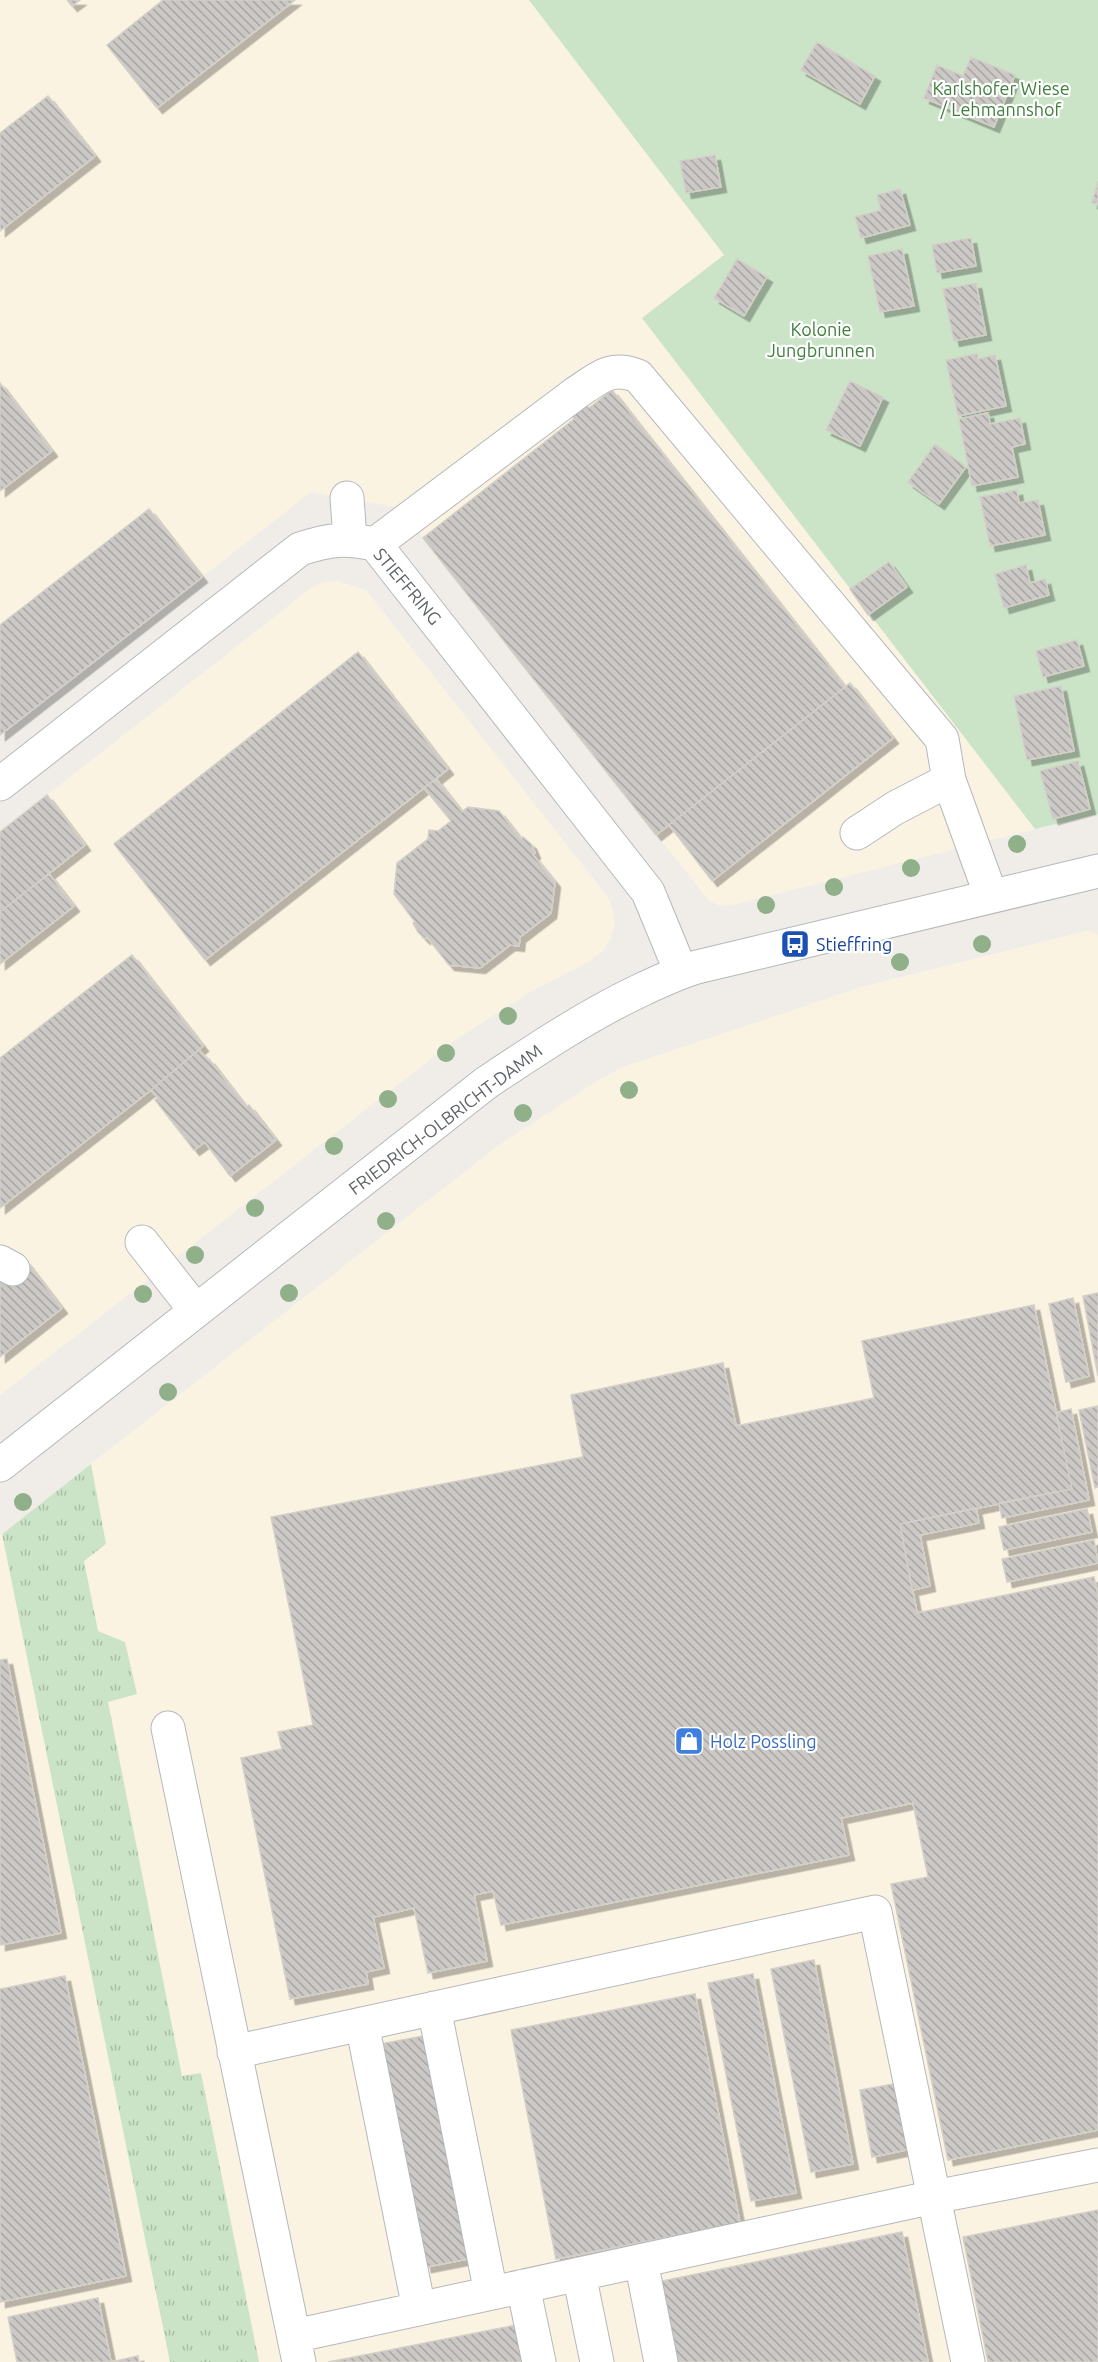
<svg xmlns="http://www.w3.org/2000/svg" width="1098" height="2362" font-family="Ubuntu,sans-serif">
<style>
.commercial{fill:#fbf3e2}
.grass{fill:url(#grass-tufts)}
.garden{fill:#cbe4c8}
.building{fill:url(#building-back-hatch);stroke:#d4cfc7;stroke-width:1.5;filter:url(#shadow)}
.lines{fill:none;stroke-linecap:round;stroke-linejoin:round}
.minor-casing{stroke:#b5b8bb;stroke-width:35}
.minor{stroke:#fff;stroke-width:33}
.tree{fill:#90b08a}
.labels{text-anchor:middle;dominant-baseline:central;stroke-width:4.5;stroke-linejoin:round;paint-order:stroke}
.park-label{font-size:18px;fill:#417f3e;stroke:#fff}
.street-label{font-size:18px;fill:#5f6367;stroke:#fff}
.transit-label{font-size:18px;fill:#164399;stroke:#fff;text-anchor:start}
.shop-label{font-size:18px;fill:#366cbe;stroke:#fff;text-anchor:start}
</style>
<defs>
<pattern id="grass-tufts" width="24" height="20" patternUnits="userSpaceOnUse" patternTransform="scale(1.5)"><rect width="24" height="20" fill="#cbe4c8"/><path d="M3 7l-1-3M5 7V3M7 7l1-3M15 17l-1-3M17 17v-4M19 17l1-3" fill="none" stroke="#a8bca6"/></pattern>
<pattern id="building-back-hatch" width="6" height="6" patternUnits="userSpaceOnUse" patternTransform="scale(1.5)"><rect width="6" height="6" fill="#cbc8c5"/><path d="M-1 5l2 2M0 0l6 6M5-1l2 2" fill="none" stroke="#a8a6a4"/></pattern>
<filter id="shadow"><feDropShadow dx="5.5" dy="5.5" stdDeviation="0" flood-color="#0004"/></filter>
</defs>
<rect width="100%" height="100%" fill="#f0ede8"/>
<path class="commercial" d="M 0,0 L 529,0 L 724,255 L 642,318 L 1035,829 L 732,905 L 721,906 L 709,901 L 400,508 L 311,492 L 0,735 Z
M 338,581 L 366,590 L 607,896 L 612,907 L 615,922 L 611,938 L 603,951 L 590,961 L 532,991 L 455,1040 L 0,1395 L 0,832 L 311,588 L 323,582 Z
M 1090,930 L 1098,935 L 1098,2362 L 0,2362 L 0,1535 L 499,1145 L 594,1083 L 623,1067 L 861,987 Z"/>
<path class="grass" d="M 91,1464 L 106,1544 L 84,1561 L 98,1631 L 125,1642 L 137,1694 L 108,1702 L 182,2076 L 201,2073 L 259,2362 L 170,2362 L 2,1534 Z"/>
<path class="garden" d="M 529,0 L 1098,0 L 1098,814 L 1035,829 L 642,318 L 724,255 Z"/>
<path class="building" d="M 67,0 L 80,0 L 72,6 Z
M 163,0 L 295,0 L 157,108 L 107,45 Z
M 817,42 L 875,76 L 860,104 L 801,70 Z
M 971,57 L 1015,75 L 994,127 L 924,98 L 937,65 L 963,76 Z
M 48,96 L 95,156 L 0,231 L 0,133 Z
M 715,155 L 721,187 L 686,193 L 680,161 Z
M 1098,181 L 1098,204 L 1092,203 Z
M 900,189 L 910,225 L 861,238 L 855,217 L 881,210 L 877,195 Z
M 971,238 L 976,266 L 937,273 L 932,245 Z
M 902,249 L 914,306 L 880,312 L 868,256 Z
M 737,259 L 767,277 L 744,316 L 714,298 Z
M 976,283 L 986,335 L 954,341 L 943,289 Z
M 977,354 L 978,359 L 995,355 L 1006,406 L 958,416 L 946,360 Z
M 850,381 L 883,397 L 860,446 L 826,430 Z
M 0,383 L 52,451 L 0,491 Z
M 612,390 L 845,687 L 656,835 L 423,538 L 574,419 L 570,412 L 583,402 L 589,408 Z
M 988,413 L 990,424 L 1020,418 L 1025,444 L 1012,447 L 1018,477 L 972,486 L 959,419 Z
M 935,444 L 966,467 L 939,504 L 908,482 Z
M 1017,490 L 1019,503 L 1038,500 L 1045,535 L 990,546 L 980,497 Z
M 149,509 L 202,577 L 0,735 L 0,625 Z
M 889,562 L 907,587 L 868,615 L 850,589 Z
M 1026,565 L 1030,583 L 1045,579 L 1049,595 L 1004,608 L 995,574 Z
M 1077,640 L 1084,666 L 1043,677 L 1036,651 Z
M 358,652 L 448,769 L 205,960 L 114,844 Z
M 850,683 L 893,738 L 712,881 L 669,825 Z
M 1061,686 L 1074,751 L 1027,760 L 1014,696 Z
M 1078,761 L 1090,809 L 1053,819 L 1040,771 Z
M 436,779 L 462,812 L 468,807 L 499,811 L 521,839 L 523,837 L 531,844 L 535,853 L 533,855 L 555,882 L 551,913 L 520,937 L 519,946 L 510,945 L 480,968 L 449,965 L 427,937 L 425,939 L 418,932 L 413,923 L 415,922 L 394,894 L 397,863 L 428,839 L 429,830 L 438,831 L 451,821 L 424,788 Z
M 47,795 L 85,845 L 0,912 L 0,832 Z
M 49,874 L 74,906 L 0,964 L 0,912 Z
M 132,955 L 203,1046 L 151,1090 L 0,1208 L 0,1058 Z
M 199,1050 L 208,1060 L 209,1059 L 246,1107 L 249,1105 L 276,1140 L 230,1176 L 205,1142 L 194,1150 L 155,1100 L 158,1098 L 151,1090 Z
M 25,1260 L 62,1308 L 0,1357 L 0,1279 Z
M 1098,1293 L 1098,1376 L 1083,1296 Z
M 1073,1298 L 1089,1376 L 1066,1382 L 1049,1304 Z
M 1034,1305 L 1072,1489 L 900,1524 L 917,1613 L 1094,1577 L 1098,1595 L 1098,2130 L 948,2160 L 891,1884 L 928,1877 L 913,1803 L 841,1818 L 849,1855 L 501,1925 L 493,1891 L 474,1895 L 487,1961 L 428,1973 L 414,1908 L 373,1917 L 384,1968 L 366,1972 L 368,1984 L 290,1999 L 241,1758 L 282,1749 L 278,1732 L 313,1725 L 271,1517 L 583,1457 L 571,1395 L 723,1363 L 736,1426 L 874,1398 L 862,1341 Z
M 1098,1406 L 1098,1487 L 1095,1488 L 1079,1410 Z
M 1071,1409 L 1089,1500 L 1002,1518 L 999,1503 L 1072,1489 L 1056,1413 Z
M 976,1508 L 979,1523 L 920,1535 L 930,1586 L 912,1590 L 900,1524 Z
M 1087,1509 L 1092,1532 L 1004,1550 L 999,1527 Z
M 1094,1540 L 1098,1563 L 1007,1582 L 1002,1559 Z
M 7,1659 L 61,1933 L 0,1945 L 0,1660 Z
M 814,1960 L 853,2164 L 811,2172 L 771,1969 Z
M 753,1974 L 796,2193 L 751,2201 L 708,1983 Z
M 65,1976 L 126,2276 L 0,2302 L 0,1989 Z
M 695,1994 L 740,2223 L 556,2259 L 511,2030 Z
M 428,2035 L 473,2258 L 426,2267 L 380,2044 Z
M 898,2083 L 911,2149 L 872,2157 L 860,2090 Z
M 1098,2210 L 1098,2362 L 988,2362 L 963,2237 Z
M 902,2232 L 928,2362 L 673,2362 L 657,2282 Z
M 98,2298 L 111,2362 L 138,2356 L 139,2362 L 17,2362 L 8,2317 Z
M 521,2324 L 528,2362 L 328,2362 L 349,2358 Z"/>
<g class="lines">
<g class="minor-casing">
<path id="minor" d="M 347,498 L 350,539
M 375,544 L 576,393 C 599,378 610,365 638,376 L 942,739 L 949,780 L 991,896
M 0,784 L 300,549 C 331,539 343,538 375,544 L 648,892 L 681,972
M 857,833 L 895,808 L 949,780
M 142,1242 L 196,1311
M 0,1262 L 13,1269
M 0,1465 L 486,1083 C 537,1049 586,1016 641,990 C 660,981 677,973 697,967 L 1098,871
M 168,1728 L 299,2362
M 434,2008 L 491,2293
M 362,2024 L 419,2309
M 234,2052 L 875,1912 L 968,2362
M 641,2261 L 661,2362
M 579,2274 L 597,2362
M 523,2286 L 539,2362
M 294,2336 L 934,2197 L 1098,2165"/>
</g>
<use href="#minor" class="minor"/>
</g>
<g class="tree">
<circle cx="1017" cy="844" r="9"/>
<circle cx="911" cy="868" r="9"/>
<circle cx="834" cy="887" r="9"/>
<circle cx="766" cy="905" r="9"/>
<circle cx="982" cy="944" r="9"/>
<circle cx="900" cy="962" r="9"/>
<circle cx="508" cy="1016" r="9"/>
<circle cx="446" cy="1053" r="9"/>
<circle cx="629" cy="1090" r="9"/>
<circle cx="388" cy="1099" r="9"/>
<circle cx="523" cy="1113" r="9"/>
<circle cx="334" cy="1146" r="9"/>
<circle cx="255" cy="1208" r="9"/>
<circle cx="386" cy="1221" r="9"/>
<circle cx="195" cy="1255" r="9"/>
<circle cx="289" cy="1293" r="9"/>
<circle cx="143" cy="1294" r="9"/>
<circle cx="168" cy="1392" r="9"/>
<circle cx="23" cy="1502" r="9"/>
</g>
<defs>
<g id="bus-square" transform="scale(1.5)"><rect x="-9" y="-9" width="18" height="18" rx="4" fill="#1a4fb4" stroke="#fff"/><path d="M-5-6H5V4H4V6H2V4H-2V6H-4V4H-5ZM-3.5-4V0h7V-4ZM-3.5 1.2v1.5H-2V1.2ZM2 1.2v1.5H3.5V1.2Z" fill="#fff"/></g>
<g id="shop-square" transform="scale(1.5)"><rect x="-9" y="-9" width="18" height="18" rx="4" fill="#3f7fe0" stroke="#fff"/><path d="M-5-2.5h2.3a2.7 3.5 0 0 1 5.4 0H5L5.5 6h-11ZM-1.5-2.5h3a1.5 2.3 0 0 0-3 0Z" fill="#fff"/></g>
</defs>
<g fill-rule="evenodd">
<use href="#bus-square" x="795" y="944"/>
<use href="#shop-square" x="689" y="1741"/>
</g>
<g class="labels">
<g class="park-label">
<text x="1001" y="88">Karlshofer Wiese<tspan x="1001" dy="21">/ Lehmannshof</tspan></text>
<text x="821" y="329">Kolonie<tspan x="821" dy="21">Jungbrunnen</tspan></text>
</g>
<g class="street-label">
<text transform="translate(408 586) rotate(50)">STIEFFRING</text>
<text transform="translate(445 1119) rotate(-37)">FRIEDRICH-OLBRICHT-DAMM</text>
</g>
<g class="transit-label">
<text x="816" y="944">Stieffring</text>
</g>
<g class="shop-label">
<text x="710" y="1741">Holz Possling</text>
</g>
</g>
</svg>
